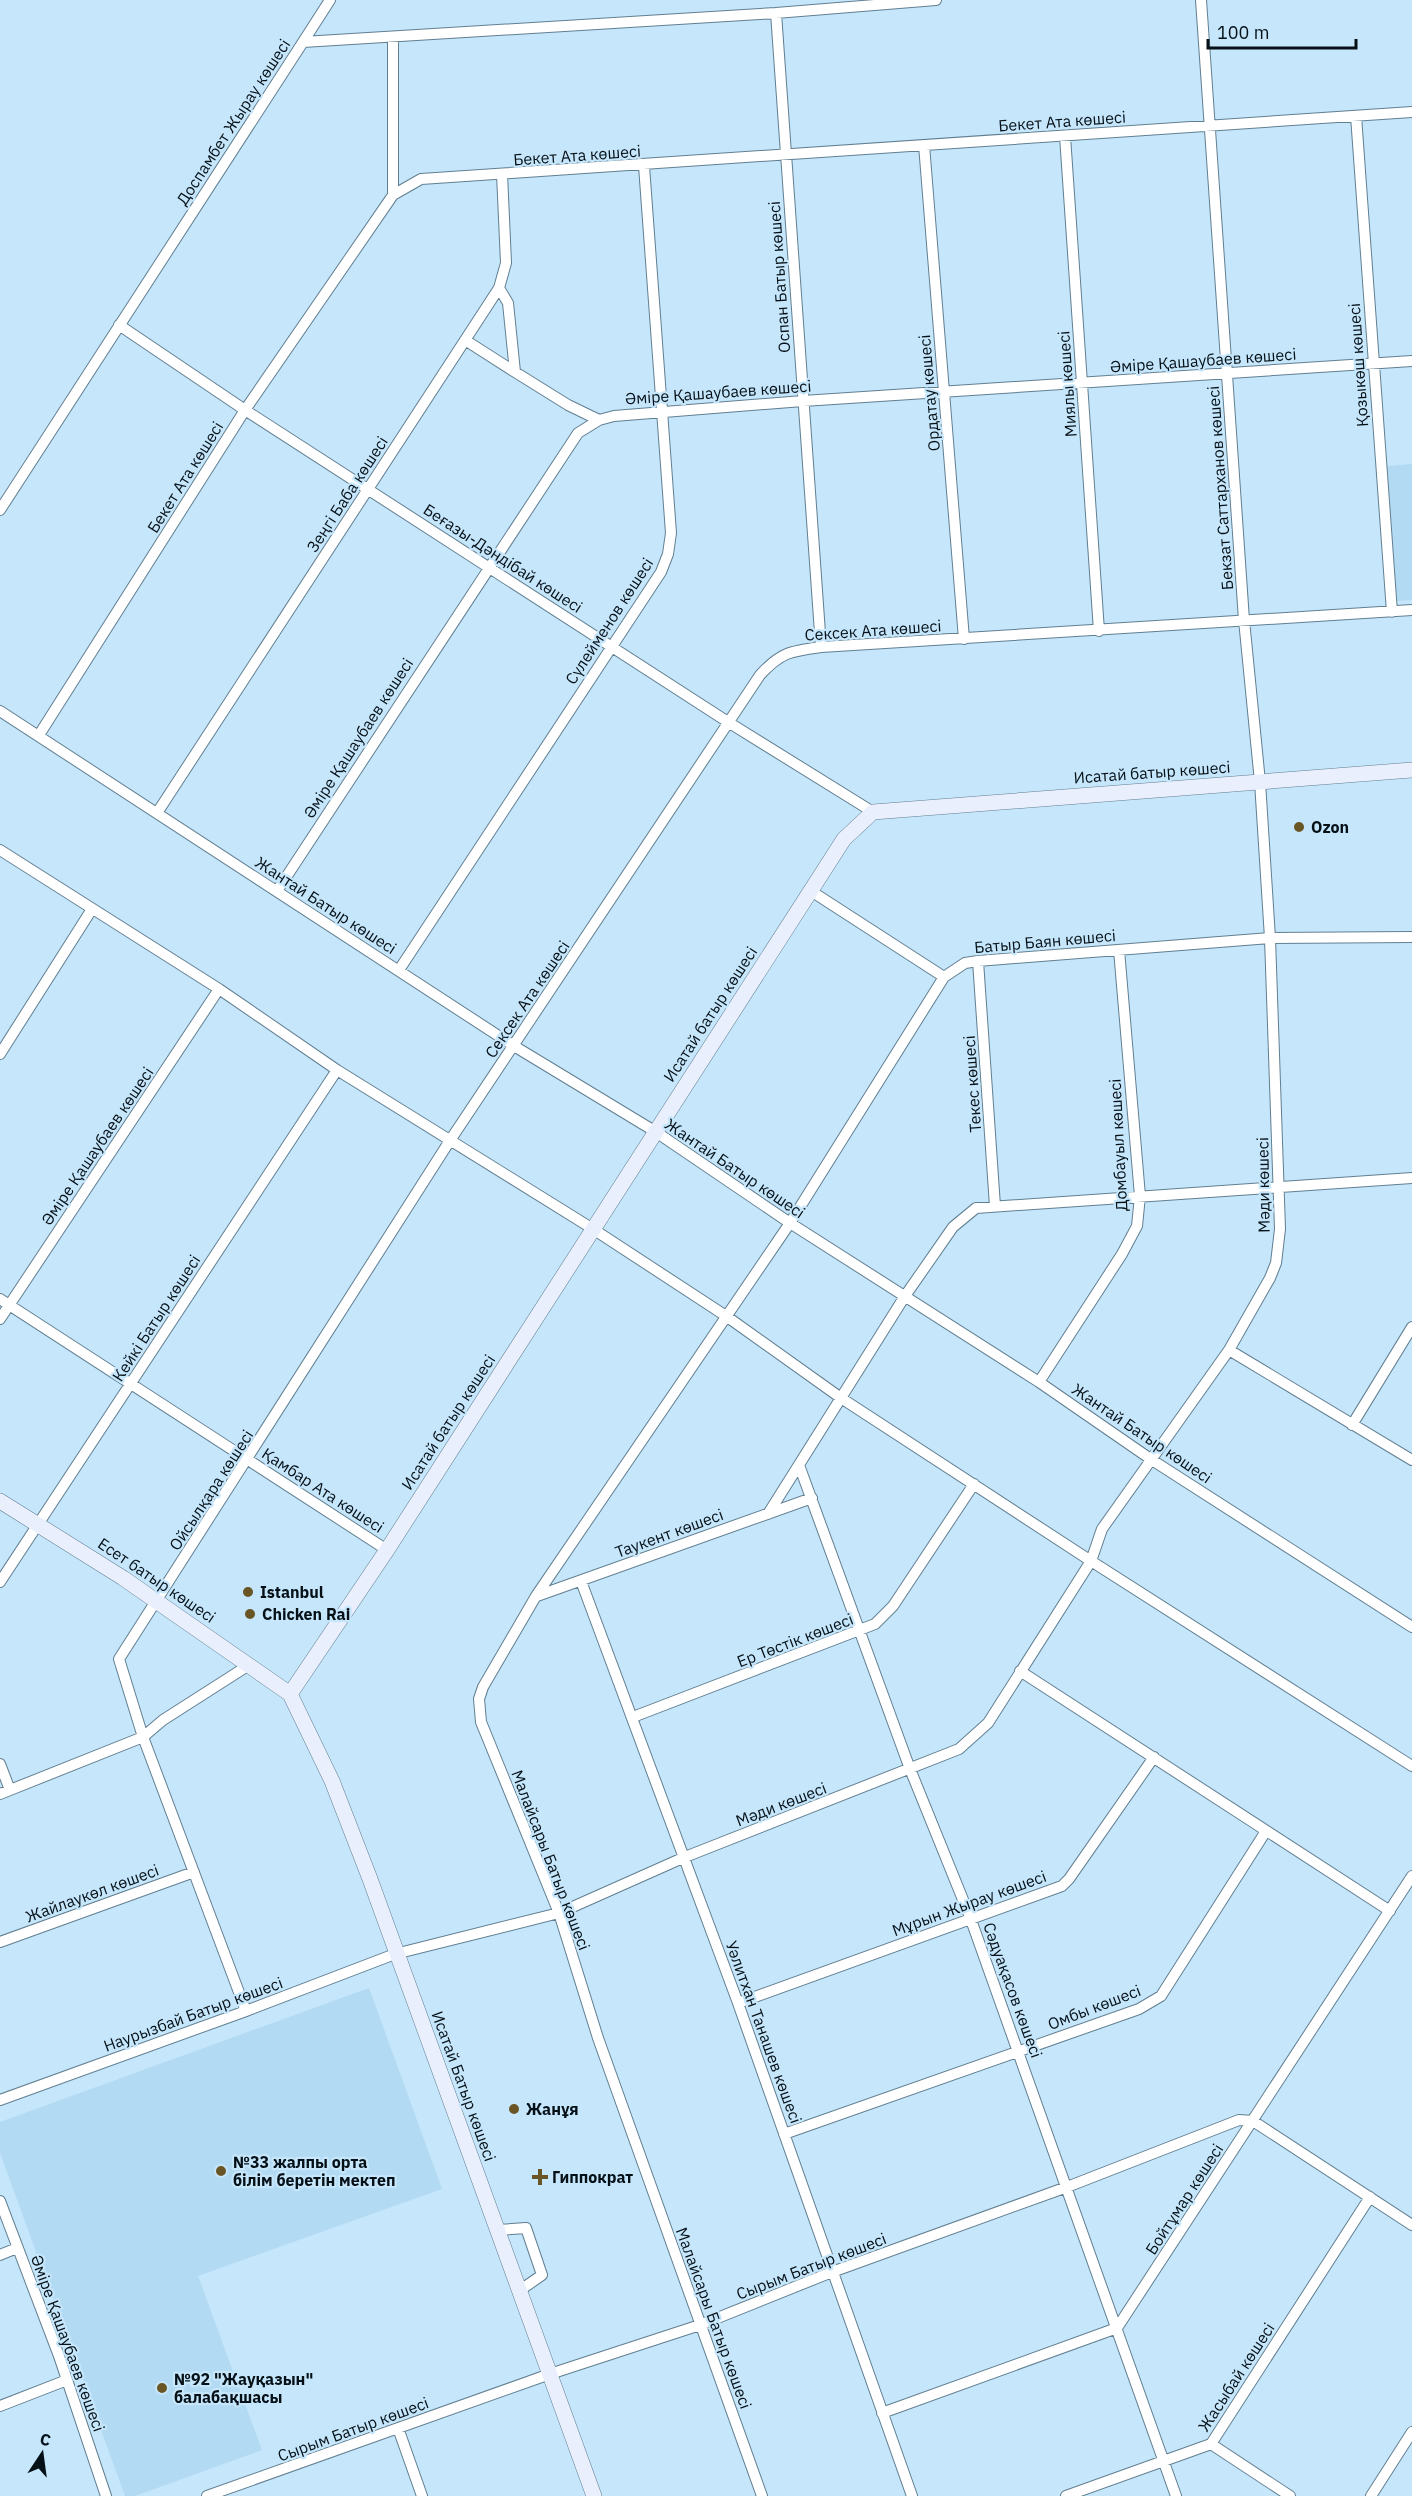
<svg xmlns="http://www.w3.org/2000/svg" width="1412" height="2496" font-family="'IBM Plex Sans',sans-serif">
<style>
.built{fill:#b2daf3}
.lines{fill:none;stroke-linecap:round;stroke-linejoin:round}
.street-casing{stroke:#617f91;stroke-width:12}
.secondary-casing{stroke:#617f91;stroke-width:16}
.street{stroke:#fff;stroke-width:10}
.secondary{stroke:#e9effd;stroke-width:15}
.poi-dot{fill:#695624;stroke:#c6e6fb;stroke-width:2}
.labels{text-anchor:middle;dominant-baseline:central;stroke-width:4.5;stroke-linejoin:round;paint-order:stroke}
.street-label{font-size:16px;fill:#051017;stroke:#c6e6fb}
.poi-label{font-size:16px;font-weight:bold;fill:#051017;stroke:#c6e6fb;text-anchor:start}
</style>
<rect width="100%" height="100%" fill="#c6e6fb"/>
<path class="built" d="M 1412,464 L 1412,600 L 1397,601 L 1387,466 Z
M 369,1988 L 442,2189 L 198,2276 L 262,2450 L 135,2496 L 125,2496 L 0,2153 L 0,2122 Z"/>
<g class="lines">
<g class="street-casing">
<path id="street" d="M 1201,0 L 1244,620 L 1260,782 L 1270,938 L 1280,1229 L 1276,1263 L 1270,1278 L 1229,1350 L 1412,1460
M 776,13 L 821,647
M 393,37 L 393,195
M 303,42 L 330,0
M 1356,116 L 1392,612
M 1065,136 L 1099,631
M 924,145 L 964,639
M 499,288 L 508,303 L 515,372 L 568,405 L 599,420
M 119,325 L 245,410 L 728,722 L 873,812
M 465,340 L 515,372
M 0,510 L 303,42 L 776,13 L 936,0
M 0,711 L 514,1046 L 656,1132 L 790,1223 L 1039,1382 L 1152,1460 L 1412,1627
M 39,735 L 245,410 L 393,195 L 421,179 L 1412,112
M 157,813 L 499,288 L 506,263 L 502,174
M 0,850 L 219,989 L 337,1070 L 593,1229 L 726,1316 L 841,1398 L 1091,1561 L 1412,1766
M 277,891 L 578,433 L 599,420 L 614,416 L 803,401 L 1412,361
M 811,891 L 944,977
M 978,961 L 995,1206
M 399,970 L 661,572 L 668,554 L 671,533 L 644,166
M 0,1054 L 92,909
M 0,1299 L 387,1550
M 0,1319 L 219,989
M 1039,1382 L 1122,1254 L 1137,1226 L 1140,1196 L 1119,950
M 1352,1425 L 1412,1327
M 799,1465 L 910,1769 L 970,1917 L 1176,2496
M 768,1514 L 905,1296 L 953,1227 L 976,1208 L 1412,1178
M 581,1581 L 738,2003 L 912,2496
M 0,1582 L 337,1070
M 537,1596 L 812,1498
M 1020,1671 L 1390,1911
M 633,1717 L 875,1624 L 893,1606 L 974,1484
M 0,1764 L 10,1790
M 0,1794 L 143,1737 L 163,1720 L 249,1665
M 0,1942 L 194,1872
M 738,2003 L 1062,1886 L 1069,1879 L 1154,1757
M 246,2011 L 143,1737 L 119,1659 L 449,1142 L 760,675 C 781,652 791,651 821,647 L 1412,610
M 0,2100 L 246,2011 L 395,1954 L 559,1913 L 685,1857 L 959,1749 L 988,1723 L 1091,1561 L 1102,1529 L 1229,1350
M 784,2134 L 1139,2009 L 1161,1996 L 1266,1831
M 0,2201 L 59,2356 L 106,2496
M 498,2230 L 526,2228 L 542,2275 L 519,2291
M 0,2255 L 17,2248
M 0,2406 L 67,2380
M 882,2413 L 1117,2328 L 1412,1876
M 398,2428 L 422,2496
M 1211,2444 L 1290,2496
M 207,2496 L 550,2374 L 700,2325 L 832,2272 L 1067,2187 L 1239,2120 L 1253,2121 L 1412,2225
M 762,2496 L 598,2038 L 559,1913 L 481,1722 L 479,1699 L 483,1687 L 536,1596 L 790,1223 L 944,977 L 965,963 L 978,961 L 1270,938 L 1412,937
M 1066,2496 L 1211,2444 L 1370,2197
M 1371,2496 L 1412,2432"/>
</g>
<g class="secondary-casing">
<path id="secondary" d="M 0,1501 L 123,1578 L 290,1694 L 332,1781 L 370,1879 L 594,2496
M 290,1694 L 387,1550 L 844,839 L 873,812 L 1412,770"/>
</g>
<use href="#street" class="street"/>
<use href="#secondary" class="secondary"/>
</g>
<g class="poi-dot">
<circle cx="1299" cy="827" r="6"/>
<circle cx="248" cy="1592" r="6"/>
<circle cx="250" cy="1614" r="6"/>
<circle cx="514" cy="2109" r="6"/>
<circle cx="221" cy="2171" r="6"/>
<path d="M537 2168h6v6h6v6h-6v6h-6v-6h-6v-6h6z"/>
<circle cx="162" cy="2388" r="6"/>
</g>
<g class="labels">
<g class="street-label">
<text transform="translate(1062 121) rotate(-4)">Бекет Ата көшесі</text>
<text transform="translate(233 122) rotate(-57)">Доспамбет Жырау көшесі</text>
<text transform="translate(577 155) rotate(-4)">Бекет Ата көшесі</text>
<text transform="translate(779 277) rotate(-94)">Оспан Батыр көшесі</text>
<text transform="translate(1203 360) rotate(-4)">Әміре Қашаубаев көшесі</text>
<text transform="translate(1358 365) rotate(-94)">Қозыкөш көшесі</text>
<text transform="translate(1067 384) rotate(-94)">Миялы көшесі</text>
<text transform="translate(718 392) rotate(-4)">Әміре Қашаубаев көшесі</text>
<text transform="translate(929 393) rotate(-95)">Ордатау көшесі</text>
<text transform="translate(185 477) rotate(-58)">Бекет Ата көшесі</text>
<text transform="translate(1220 488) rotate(-94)">Бекзат Саттарханов көшесі</text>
<text transform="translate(347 494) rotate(-57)">Зеңгі Баба көшесі</text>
<text transform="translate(503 558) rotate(33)">Беғазы-Дәндібай көшесі</text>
<text transform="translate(609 621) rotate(-57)">Сүлейменов көшесі</text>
<text transform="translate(873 630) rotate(-4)">Сексек Ата көшесі</text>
<text transform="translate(358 738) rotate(-57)">Әміре Қашаубаев көшесі</text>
<text transform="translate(1152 772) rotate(-4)">Исатай батыр көшесі</text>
<text transform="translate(326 905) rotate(33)">Жантай Батыр көшесі</text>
<text transform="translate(1045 941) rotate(-5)">Батыр Баян көшесі</text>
<text transform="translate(527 999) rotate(-56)">Сексек Ата көшесі</text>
<text transform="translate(710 1014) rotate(-57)">Исатай батыр көшесі</text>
<text transform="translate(972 1084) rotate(-94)">Текес көшесі</text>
<text transform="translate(1118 1145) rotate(-93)">Домбауыл көшесі</text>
<text transform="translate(97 1146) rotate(-56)">Әміре Қашаубаев көшесі</text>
<text transform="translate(735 1168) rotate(34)">Жантай Батыр көшесі</text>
<text transform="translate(1263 1185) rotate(-91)">Мәди көшесі</text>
<text transform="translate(156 1318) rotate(-57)">Кейкі Батыр көшесі</text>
<text transform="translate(448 1422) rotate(-57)">Исатай батыр көшесі</text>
<text transform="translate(1142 1433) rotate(34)">Жантай Батыр көшесі</text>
<text transform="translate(211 1490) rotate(-57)">Ойсылқара көшесі</text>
<text transform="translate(323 1490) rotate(33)">Қамбар Ата көшесі</text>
<text transform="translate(669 1533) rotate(-20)">Таукент көшесі</text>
<text transform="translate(157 1580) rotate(34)">Есет батыр көшесі</text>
<text transform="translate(795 1640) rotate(-21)">Ер Төстік көшесі</text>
<text transform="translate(781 1804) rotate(-21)">Мәди көшесі</text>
<text transform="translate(551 1860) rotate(69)">Малайсары Батыр көшесі</text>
<text transform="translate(92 1893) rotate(-20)">Жайлаукөл көшесі</text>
<text transform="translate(969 1903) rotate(-20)">Мұрын Жырау көшесі</text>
<text transform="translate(1013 1990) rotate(70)">Сәдуақасов көшесі</text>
<text transform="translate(1094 2007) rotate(-21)">Омбы көшесі</text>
<text transform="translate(193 2014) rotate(-20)">Наурызбай Батыр көшесі</text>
<text transform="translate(764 2032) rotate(70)">Уәлитхан Танашев көшесі</text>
<text transform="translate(464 2086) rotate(70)">Исатай Батыр көшесі</text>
<text transform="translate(1184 2199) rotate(-57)">Бойтұмар көшесі</text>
<text transform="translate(811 2266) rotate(-21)">Сырым Батыр көшесі</text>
<text transform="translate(714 2318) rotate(70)">Малайсары Батыр көшесі</text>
<text transform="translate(68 2343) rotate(70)">Әміре Қашаубаев көшесі</text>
<text transform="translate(1236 2377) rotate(-57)">Жасыбай көшесі</text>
<text transform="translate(353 2429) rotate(-20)">Сырым Батыр көшесі</text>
</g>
<g class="poi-label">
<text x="1311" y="827">Ozon</text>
<text x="260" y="1592">Istanbul</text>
<text x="262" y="1614">Chicken Rai</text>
<text x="526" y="2109">Жанұя</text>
<text x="233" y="2162">№33 жалпы орта<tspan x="233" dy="18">білім беретін мектеп</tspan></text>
<text x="552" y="2177">Гиппократ</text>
<text x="174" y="2379">№92 "Жауқазын"<tspan x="174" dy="18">балабақшасы</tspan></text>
</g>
</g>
<g transform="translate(42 2454) rotate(13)" stroke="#c6e6fb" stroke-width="4.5" paint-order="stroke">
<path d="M0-4.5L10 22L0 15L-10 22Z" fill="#051017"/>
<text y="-9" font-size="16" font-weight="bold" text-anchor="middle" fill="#051017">С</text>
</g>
<path d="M1208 39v9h148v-9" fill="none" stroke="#051017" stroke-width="3"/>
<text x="1217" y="39" font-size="18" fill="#051017" stroke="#c6e6fb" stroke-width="4.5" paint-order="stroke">100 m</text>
</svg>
